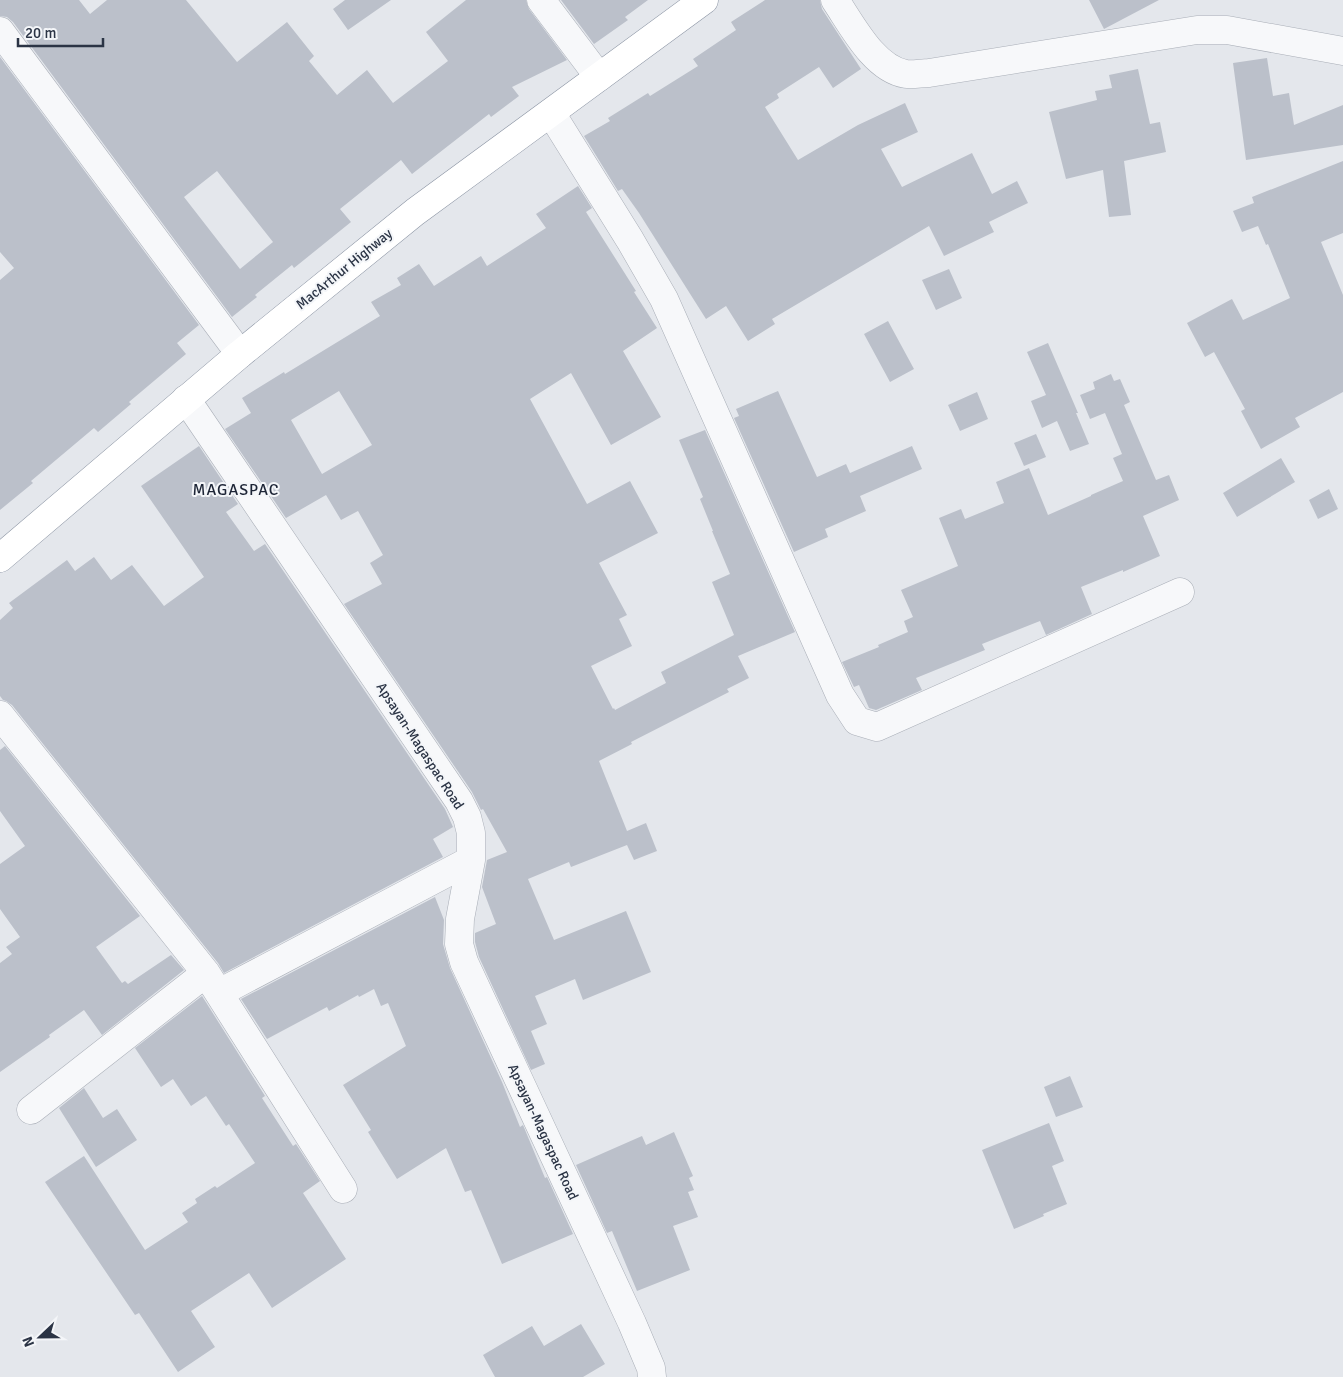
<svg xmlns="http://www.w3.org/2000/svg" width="1343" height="1377" font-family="Signika,sans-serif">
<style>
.building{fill:#bbc0ca;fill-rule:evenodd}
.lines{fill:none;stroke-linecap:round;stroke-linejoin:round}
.minor-casing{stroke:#a9aeb7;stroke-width:29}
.highway-casing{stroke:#8b94a3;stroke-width:29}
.minor{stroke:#f7f8fa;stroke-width:28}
.highway{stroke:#fff;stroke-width:28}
.labels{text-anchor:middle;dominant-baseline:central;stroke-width:4;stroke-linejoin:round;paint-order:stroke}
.street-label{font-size:14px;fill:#2b3445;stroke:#f4f6f9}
.quarter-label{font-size:16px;letter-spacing:1px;fill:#1d2536;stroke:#f4f6f9}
</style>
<rect width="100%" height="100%" fill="#e4e7ec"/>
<path class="building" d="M 0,0 L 79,0 L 90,14 L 107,0 L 186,0 L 237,62 L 287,22 L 314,56 L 309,61 L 337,95 L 367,70 L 393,103 L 448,61 L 426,32 L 466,0 L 526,0 L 529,9 L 567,60 L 512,87 L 519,96 L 491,117 L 489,114 L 412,174 L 401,160 L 340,209 L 351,222 L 294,268 L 292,265 L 255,295 L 257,297 L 232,317 L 13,22 L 7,17 L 0,16 ZM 217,171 L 273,242 L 240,269 L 184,197 Z
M 345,0 L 391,0 L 348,30 L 333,9 Z
M 561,0 L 648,0 L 625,17 L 628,20 L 594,44 Z
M 765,0 L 820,0 L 822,9 L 861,69 L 833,88 L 819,67 L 777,94 L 779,98 L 765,107 L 798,160 L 858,125 L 905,103 L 918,132 L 881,149 L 902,187 L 972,153 L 992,194 L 1017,181 L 1028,203 L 989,222 L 994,232 L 944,256 L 929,226 L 772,319 L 775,324 L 748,341 L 726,306 L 706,319 L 639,213 L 622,189 L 618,191 L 584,136 L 610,121 L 608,118 L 648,93 L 650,96 L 698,66 L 693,59 L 736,30 L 731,22 Z
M 1089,0 L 1159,0 L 1104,29 Z
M 0,57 L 199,325 L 177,343 L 186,354 L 129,402 L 131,404 L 98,432 L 94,428 L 31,481 L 33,483 L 0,510 L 0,280 L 14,268 L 0,252 Z
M 1267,58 L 1273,96 L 1289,93 L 1294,125 L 1343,105 L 1343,145 L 1246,160 L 1233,63 Z
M 1138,69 L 1150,124 L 1160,122 L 1166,152 L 1124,161 L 1131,215 L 1109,217 L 1103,170 L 1066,179 L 1049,112 L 1097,100 L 1095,91 L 1112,88 L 1109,75 Z
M 1343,161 L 1343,233 L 1321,242 L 1343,295 L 1343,392 L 1295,418 L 1300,427 L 1261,449 L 1241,411 L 1245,409 L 1214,352 L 1205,357 L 1187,323 L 1232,299 L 1243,320 L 1290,298 L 1268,244 L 1266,245 L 1258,226 L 1242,232 L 1233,211 L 1254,203 L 1252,197 Z
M 578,186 L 592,208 L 586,212 L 636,291 L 634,292 L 657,328 L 623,351 L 661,417 L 611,445 L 571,373 L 530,399 L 587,504 L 630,481 L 658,533 L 599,563 L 627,615 L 619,619 L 632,646 L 591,666 L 613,709 L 614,708 L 615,710 L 666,683 L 661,672 L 734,635 L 712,582 L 730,574 L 712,531 L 713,531 L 700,499 L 703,497 L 679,440 L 705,430 L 795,632 L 738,656 L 749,678 L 727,689 L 729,692 L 631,742 L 632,744 L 599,761 L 627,831 L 646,823 L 657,851 L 634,860 L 627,845 L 571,867 L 569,862 L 528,879 L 554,940 L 626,911 L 651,972 L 583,1000 L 575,979 L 535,996 L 547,1024 L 531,1031 L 545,1064 L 531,1070 L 479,957 L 475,942 L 475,933 L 496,924 L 482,887 L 487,860 L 507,852 L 483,809 L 481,810 L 472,792 L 344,604 L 382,584 L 370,563 L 383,555 L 358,511 L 341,520 L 326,495 L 286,518 L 225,429 L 251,413 L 242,398 L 284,372 L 285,374 L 380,316 L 371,302 L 401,285 L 397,278 L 419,264 L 434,286 L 481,256 L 487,266 L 546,228 L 536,214 ZM 339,391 L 372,445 L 322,474 L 291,420 Z
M 949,269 L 962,298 L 936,310 L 922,280 Z
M 888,321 L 914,369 L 890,382 L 864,334 Z
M 1048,343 L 1078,413 L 1076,413 L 1089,444 L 1070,451 L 1057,421 L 1042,428 L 1031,401 L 1046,395 L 1027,352 Z
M 1111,374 L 1114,381 L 1120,379 L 1130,402 L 1124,405 L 1156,480 L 1169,475 L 1179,500 L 1143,516 L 1160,556 L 1123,572 L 1123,570 L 1081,587 L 1092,614 L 1046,635 L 1040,621 L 982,644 L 985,650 L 916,678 L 922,690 L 876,710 L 869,708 L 859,685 L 854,687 L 842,662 L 879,647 L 878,645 L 908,632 L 904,621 L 913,617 L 901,590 L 958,566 L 939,518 L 961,509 L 965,519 L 1004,503 L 996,482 L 1029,468 L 1048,515 L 1091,496 L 1091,495 L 1123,481 L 1113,458 L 1122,454 L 1105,413 L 1090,419 L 1080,395 L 1095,389 L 1093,382 Z
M 778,391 L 817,477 L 846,464 L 850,473 L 912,446 L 922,469 L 860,496 L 866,511 L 825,529 L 828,537 L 794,552 L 734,418 L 739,416 L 736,409 Z
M 977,392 L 988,419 L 960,431 L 948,405 Z
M 1036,434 L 1046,457 L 1024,466 L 1014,443 Z
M 199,446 L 238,504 L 226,512 L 254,551 L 265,544 L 445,809 L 453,827 L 433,839 L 443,857 L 224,973 L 218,963 L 12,705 L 6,701 L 3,700 L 0,696 L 0,620 L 13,608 L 9,603 L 67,560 L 75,571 L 94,557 L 111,580 L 132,565 L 164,606 L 204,577 L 141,486 Z
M 1281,458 L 1295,482 L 1237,517 L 1223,493 Z
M 1329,489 L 1338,509 L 1318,519 L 1309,500 Z
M 5,746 L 140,916 L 96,947 L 122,983 L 125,981 L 128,984 L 171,955 L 184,970 L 102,1035 L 84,1010 L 49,1035 L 50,1037 L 0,1072 L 0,963 L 12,954 L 6,947 L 20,937 L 0,909 L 0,864 L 25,846 L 0,811 L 0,750 Z
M 435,897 L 444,920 L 443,944 L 450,968 L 502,1082 L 520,1127 L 523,1125 L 545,1178 L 547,1177 L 573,1234 L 502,1264 L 471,1190 L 465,1192 L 446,1148 L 397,1179 L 368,1132 L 371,1130 L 343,1085 L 406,1046 L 388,1003 L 381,1006 L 374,989 L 359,997 L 358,995 L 329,1011 L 327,1007 L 267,1039 L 241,999 Z
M 202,996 L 265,1096 L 262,1098 L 293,1146 L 296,1144 L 320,1181 L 303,1193 L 346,1259 L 272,1308 L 249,1273 L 191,1311 L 215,1347 L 178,1372 L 139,1313 L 135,1315 L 45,1182 L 84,1156 L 145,1250 L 188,1222 L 182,1213 L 197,1203 L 195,1199 L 215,1186 L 217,1188 L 255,1163 L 229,1124 L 226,1126 L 206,1096 L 191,1106 L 173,1079 L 161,1087 L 135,1048 Z
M 1070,1076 L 1083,1107 L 1056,1117 L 1044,1087 Z
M 84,1088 L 103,1118 L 117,1109 L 137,1140 L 96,1167 L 59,1108 Z
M 1049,1123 L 1064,1161 L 1052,1166 L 1067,1204 L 1043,1214 L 1044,1216 L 1014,1229 L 982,1150 Z
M 674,1132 L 693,1176 L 689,1178 L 694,1190 L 688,1192 L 698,1217 L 673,1226 L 690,1270 L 637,1291 L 612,1231 L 607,1233 L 576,1165 L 642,1136 L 646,1145 Z
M 581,1324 L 605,1364 L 583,1377 L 495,1377 L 483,1355 L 532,1326 L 544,1346 Z"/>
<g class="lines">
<g class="minor-casing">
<path id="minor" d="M 541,0 L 599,77
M 835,0 C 852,25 874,69 906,74 C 913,75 922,73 929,73 L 1197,30 L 1227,30 L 1343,51
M 0,31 L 240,354
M 551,113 L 630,240 L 664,299 L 840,695 L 857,721 L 877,727 L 1180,592
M 186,399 L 459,801 L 467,817 L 471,833 L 471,860 L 460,919 L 459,944 L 464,962 L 632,1323 L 651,1368 L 652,1377
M 0,715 L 206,973 L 343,1189
M 219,993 L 471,860
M 31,1110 L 206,973"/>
</g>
<g class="highway-casing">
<path id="highway" d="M 0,558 L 240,354 L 415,212 L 704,0"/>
</g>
<use href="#minor" class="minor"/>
<use href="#highway" class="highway"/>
</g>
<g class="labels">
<g class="street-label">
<text transform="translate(344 269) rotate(-39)">MacArthur Highway</text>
<text transform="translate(420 746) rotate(57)">Apsayan-Magaspac Road</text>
<text transform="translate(543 1132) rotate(65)">Apsayan-Magaspac Road</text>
</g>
<g class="quarter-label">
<text x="236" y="490">MAGASPAC</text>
</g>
</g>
<g transform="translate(40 1337) rotate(248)" stroke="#f4f6f9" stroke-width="4" paint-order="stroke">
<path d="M0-4L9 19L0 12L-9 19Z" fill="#2b3445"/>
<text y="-8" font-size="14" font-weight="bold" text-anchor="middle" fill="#2b3445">N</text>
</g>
<path d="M18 38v8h85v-8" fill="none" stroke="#2b3445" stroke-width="2.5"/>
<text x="25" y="38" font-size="15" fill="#2b3445" stroke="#f4f6f9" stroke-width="4" paint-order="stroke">20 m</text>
</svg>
